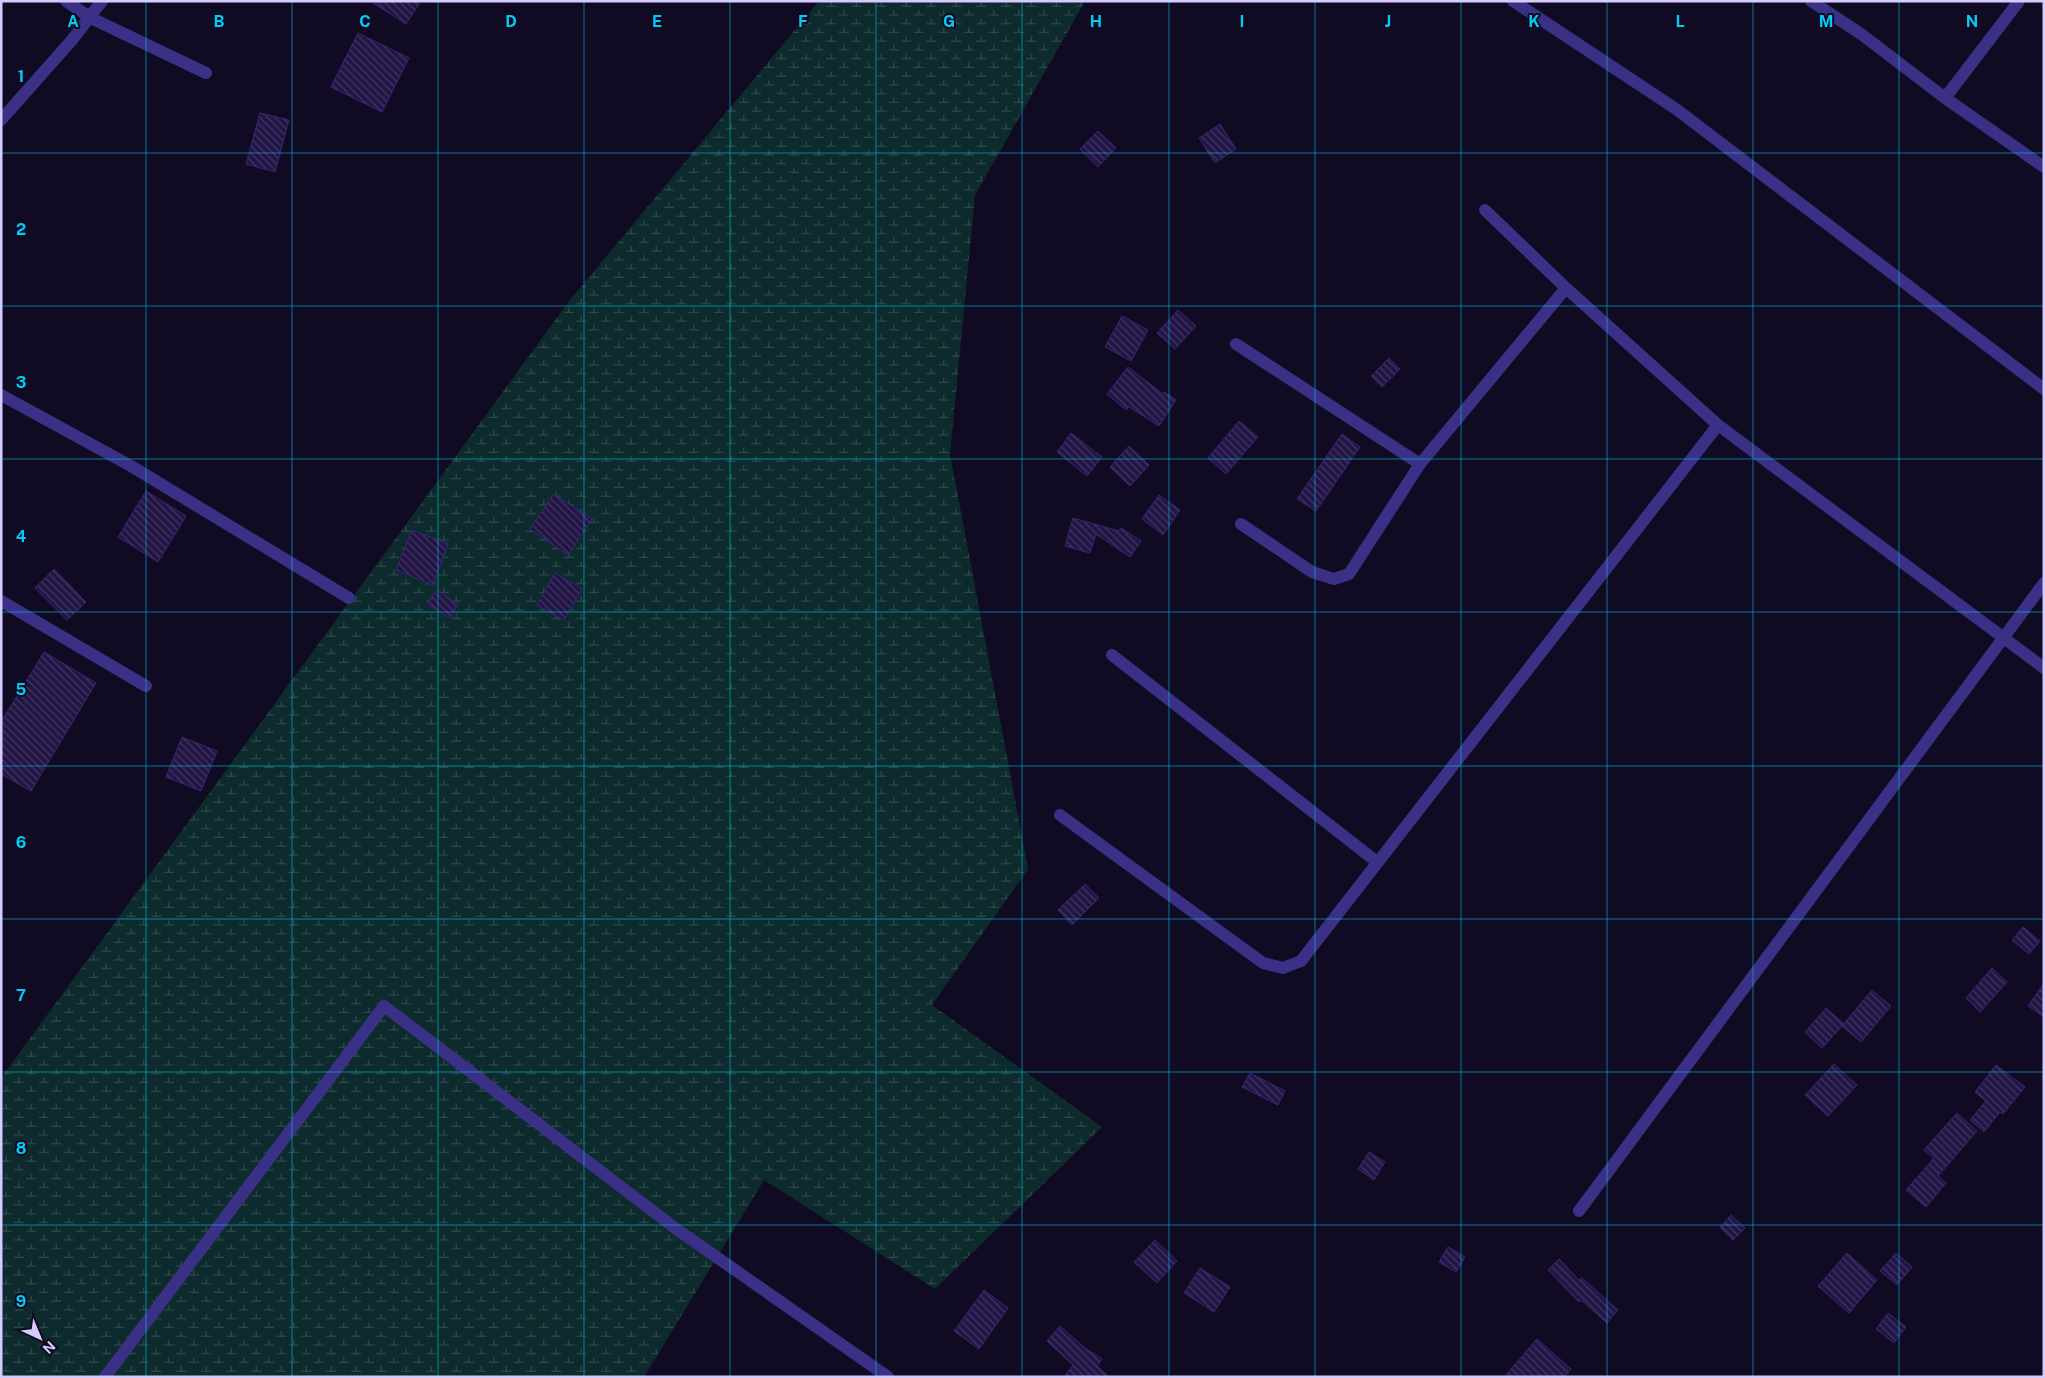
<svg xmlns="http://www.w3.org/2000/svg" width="2045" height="1378" font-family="'Public Sans',sans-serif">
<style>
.wetland{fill:url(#wetland-marsh)}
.building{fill:url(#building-back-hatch);stroke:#3a2473}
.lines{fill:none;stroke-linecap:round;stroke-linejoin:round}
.minor{stroke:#3a3186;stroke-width:12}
.grid{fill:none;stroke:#00ccf6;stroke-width:1;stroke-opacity:0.55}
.grid-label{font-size:16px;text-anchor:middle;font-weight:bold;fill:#00ccf6;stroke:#100b22;stroke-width:4;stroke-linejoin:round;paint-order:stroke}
</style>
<defs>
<pattern id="wetland-marsh" width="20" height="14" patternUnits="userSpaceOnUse" patternTransform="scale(1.25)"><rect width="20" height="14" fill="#0d2b2c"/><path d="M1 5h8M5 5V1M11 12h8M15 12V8" fill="none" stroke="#2f484c"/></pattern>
<pattern id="building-back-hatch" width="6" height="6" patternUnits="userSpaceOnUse" patternTransform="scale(1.25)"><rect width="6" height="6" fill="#221545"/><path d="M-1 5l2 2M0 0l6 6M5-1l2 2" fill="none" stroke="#413661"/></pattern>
</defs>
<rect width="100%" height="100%" fill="#100b22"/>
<path class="wetland" d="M 819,1 L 1085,1 L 975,195 L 950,454 L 1028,869 L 932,1005 L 1102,1127 L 935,1289 L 764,1180 L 644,1377 L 1,1377 L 1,1078 L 570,300 Z"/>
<path class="building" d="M 370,1 L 421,1 L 406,24 Z
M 358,33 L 409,58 L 382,112 L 331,87 Z
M 260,113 L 289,120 L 275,172 L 246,164 Z
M 1220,124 L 1236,149 L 1215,163 L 1199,138 Z
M 1098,131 L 1116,148 L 1098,167 L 1080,149 Z
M 1178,310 L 1196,326 L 1175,349 L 1157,333 Z
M 1122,316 L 1148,330 L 1131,361 L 1105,347 Z
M 1389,358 L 1400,369 L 1382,387 L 1371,376 Z
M 1128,367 L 1163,394 L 1164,392 L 1176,400 L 1159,426 L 1129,407 L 1126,410 L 1107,394 Z
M 1239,421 L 1258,437 L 1226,474 L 1208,458 Z
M 1071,433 L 1102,457 L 1087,476 L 1057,452 Z
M 1342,434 L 1360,447 L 1316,511 L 1297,499 Z
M 1129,446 L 1149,465 L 1130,486 L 1110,467 Z
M 146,491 L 186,516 L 158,562 L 118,537 Z
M 554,494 L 592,519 L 568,555 L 530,529 Z
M 1159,495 L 1180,510 L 1163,535 L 1142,519 Z
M 1073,518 L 1119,531 L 1121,528 L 1141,541 L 1130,557 L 1096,534 L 1090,553 L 1065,546 Z
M 412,530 L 448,544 L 433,585 L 396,570 Z
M 54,569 L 86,602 L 67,620 L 35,588 Z
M 555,573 L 582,589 L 564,620 L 537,605 Z
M 436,590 L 458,604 L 450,618 L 427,604 Z
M 44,652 L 96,683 L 31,791 L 1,774 L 1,722 Z
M 182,737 L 217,751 L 201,791 L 166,777 Z
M 1085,884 L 1099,898 L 1072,925 L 1058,910 Z
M 2023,927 L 2040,941 L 2029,954 L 2012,940 Z
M 1992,968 L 2007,982 L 1980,1012 L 1966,998 Z
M 2044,983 L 2044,1017 L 2028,1006 Z
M 1872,990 L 1891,1006 L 1861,1042 L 1842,1026 Z
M 1826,1008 L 1844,1024 L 1822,1048 L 1805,1032 Z
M 1834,1064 L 1857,1085 L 1828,1116 L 1805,1095 Z
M 1996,1065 L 2025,1087 L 2003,1114 L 2000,1112 L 1984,1132 L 1970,1120 L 1986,1101 L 1975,1092 Z
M 1250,1073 L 1285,1091 L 1278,1105 L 1242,1087 Z
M 1957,1113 L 1977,1131 L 1938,1176 L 1946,1183 L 1926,1207 L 1906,1190 L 1934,1158 L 1924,1150 Z
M 1369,1152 L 1385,1162 L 1374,1180 L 1358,1169 Z
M 1731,1215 L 1745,1228 L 1733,1240 L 1720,1227 Z
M 1155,1240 L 1177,1261 L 1157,1283 L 1134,1262 Z
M 1448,1247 L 1465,1257 L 1456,1272 L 1439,1262 Z
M 1847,1253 L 1877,1280 L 1849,1313 L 1818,1286 Z
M 1896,1253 L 1912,1267 L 1897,1285 L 1880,1271 Z
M 1559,1259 L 1579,1280 L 1582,1278 L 1618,1310 L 1607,1323 L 1581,1300 L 1579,1302 L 1548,1270 Z
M 1200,1268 L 1230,1287 L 1214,1312 L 1184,1293 Z
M 984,1290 L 1008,1308 L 979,1349 L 954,1331 Z
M 1888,1313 L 1906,1327 L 1894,1343 L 1876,1329 Z
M 1060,1326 L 1085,1348 L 1102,1359 L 1097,1366 L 1109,1377 L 1064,1377 L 1073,1365 L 1047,1341 Z
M 1537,1339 L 1571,1369 L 1564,1377 L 1504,1377 Z"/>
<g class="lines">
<path class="minor" d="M 66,1 L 91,18 L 206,73
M 1513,1 L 1676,109 L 2044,389
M 1811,1 L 1861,34 L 1945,98 L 2044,167
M 1945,98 L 2019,1
M 1,120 L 72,40 L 102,1
M 1485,210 L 1566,288 L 1718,425 L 2044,668
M 1236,344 L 1420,464
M 1,395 L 131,466 L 349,598
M 1241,524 L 1312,572 L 1334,579 L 1349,574 L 1420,464 L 1566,288
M 1,601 L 146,686
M 1112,655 L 1377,862
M 1060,815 L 1263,963 L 1283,968 L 1301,961 L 1718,425
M 1579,1211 L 2044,583
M 105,1377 L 384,1006 L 675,1228 L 888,1377"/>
</g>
<path class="grid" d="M 146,1 L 146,1377M 292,1 L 292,1377M 438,1 L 438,1377M 584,1 L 584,1377M 730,1 L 730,1377M 876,1 L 876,1377M 1022,1 L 1022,1377M 1169,1 L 1169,1377M 1315,1 L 1315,1377M 1461,1 L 1461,1377M 1607,1 L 1607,1377M 1753,1 L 1753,1377M 1899,1 L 1899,1377M 1,153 L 2044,153M 1,306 L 2044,306M 1,459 L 2044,459M 1,612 L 2044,612M 1,766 L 2044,766M 1,919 L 2044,919M 1,1072 L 2044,1072M 1,1225 L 2044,1225"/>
<g class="grid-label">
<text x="73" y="27">A</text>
<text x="219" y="27">B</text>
<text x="365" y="27">C</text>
<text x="511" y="27">D</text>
<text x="657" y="27">E</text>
<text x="803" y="27">F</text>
<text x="949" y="27">G</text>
<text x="1096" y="27">H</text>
<text x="1242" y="27">I</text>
<text x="1388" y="27">J</text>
<text x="1534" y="27">K</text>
<text x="1680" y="27">L</text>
<text x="1826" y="27">M</text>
<text x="1972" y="27">N</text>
<text x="21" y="82">1</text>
<text x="21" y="235">2</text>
<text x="21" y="388">3</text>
<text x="21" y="542">4</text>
<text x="21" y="695">5</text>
<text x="21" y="848">6</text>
<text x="21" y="1001">7</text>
<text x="21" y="1154">8</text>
<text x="21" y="1307">9</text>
</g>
<rect width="2045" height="1378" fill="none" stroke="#d5cbff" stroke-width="5"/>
<g transform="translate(40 1338) rotate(136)" stroke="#100b22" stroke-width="4" paint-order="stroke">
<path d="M0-4L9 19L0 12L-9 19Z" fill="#d5cbff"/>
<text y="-8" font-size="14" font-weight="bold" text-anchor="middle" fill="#d5cbff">N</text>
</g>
</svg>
